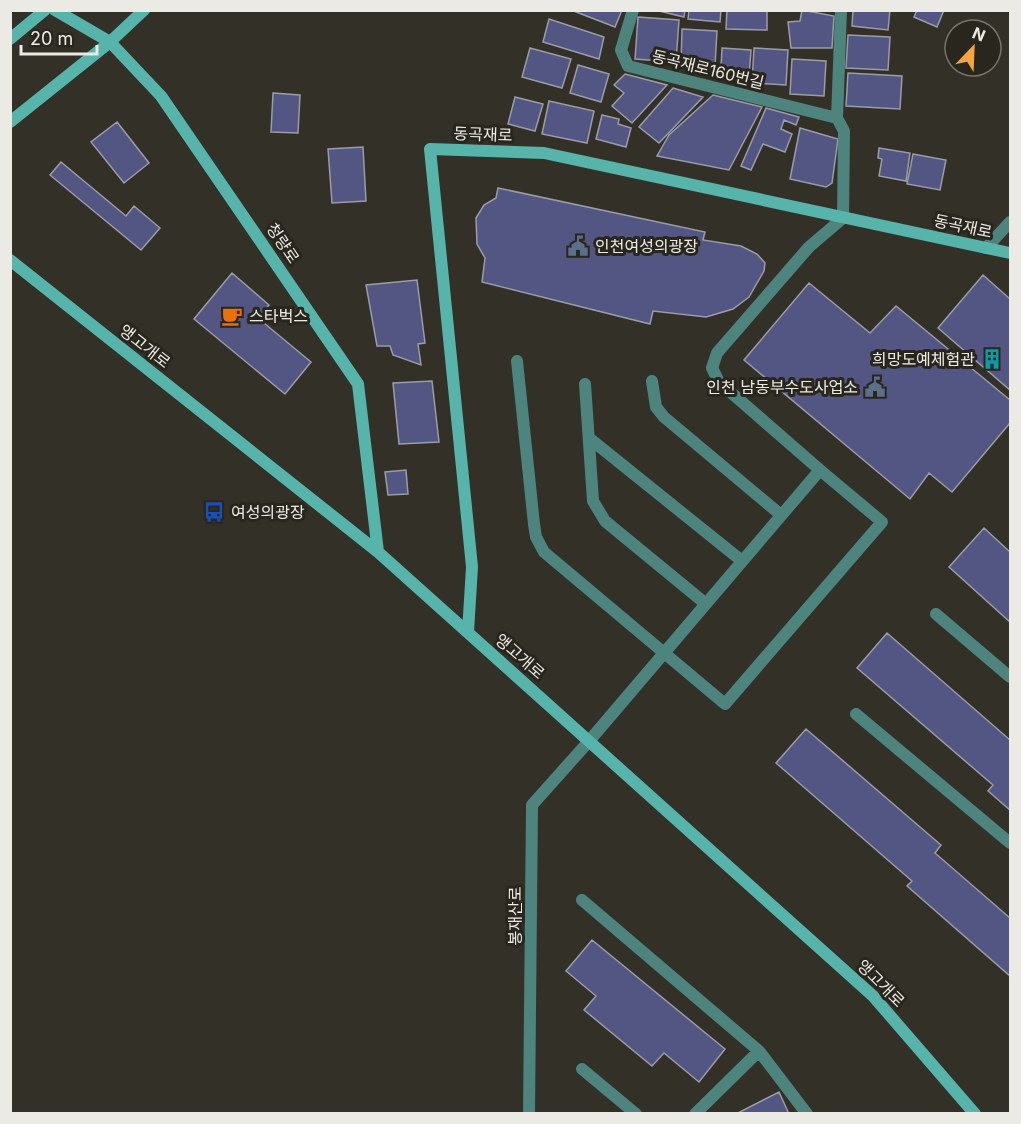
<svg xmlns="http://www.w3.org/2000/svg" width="1021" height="1124" font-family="Inter,'Noto Sans KR',sans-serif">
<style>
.building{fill:#535683;stroke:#9a9ca6;stroke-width:1.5}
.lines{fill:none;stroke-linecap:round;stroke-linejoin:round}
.lane{stroke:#4d847e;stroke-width:12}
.street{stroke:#4d847e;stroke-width:12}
.secondary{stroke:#56b4ab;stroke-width:12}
.labels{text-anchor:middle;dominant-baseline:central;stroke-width:6;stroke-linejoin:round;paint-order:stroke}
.street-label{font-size:16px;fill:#eceae4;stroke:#29261e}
.poi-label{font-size:16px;fill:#eceae4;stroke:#29261e;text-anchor:start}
</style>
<rect width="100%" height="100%" fill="#333027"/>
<path class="building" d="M 571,10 L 622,10 L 615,27 Z
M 655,10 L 685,10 L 684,17 Z
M 689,10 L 721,10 L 720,22 L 688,19 Z
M 727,10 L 767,10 L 767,30 L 726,29 Z
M 802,10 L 834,16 L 832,48 L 791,48 L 788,22 L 800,21 Z
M 853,10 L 890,10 L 888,30 L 852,26 Z
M 917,10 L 944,10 L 937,27 L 914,17 Z
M 638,17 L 679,20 L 676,62 L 635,59 Z
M 549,19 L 604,37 L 599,59 L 543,42 Z
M 682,29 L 717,31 L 715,66 L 681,63 Z
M 848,35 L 890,37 L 888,70 L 846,68 Z
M 530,48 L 571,59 L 562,88 L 522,77 Z
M 722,48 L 751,50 L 749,77 L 727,76 L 721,67 Z
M 754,48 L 788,50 L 786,85 L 752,83 Z
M 792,59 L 826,61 L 824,96 L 790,94 Z
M 578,65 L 609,74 L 601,102 L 570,93 Z
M 848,73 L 902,76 L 900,109 L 846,106 Z
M 625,74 L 667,85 L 632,123 L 612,106 L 624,93 L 614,85 Z
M 673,88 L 703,97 L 659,143 L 639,127 Z
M 273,93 L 300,95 L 298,133 L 271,132 Z
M 713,95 L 762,107 L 729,170 L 657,156 L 669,135 Z
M 515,97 L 543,104 L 535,131 L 508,124 Z
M 549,101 L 594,111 L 587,143 L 542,134 Z
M 766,108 L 799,117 L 796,125 L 784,120 L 781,129 L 792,134 L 785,152 L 763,144 L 751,170 L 741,166 Z
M 602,115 L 619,119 L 618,124 L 631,128 L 626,147 L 596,139 Z
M 117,122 L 149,163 L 124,183 L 91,142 Z
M 800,128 L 838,139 L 832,183 L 826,187 L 790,179 Z
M 363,147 L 366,201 L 332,203 L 328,149 Z
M 879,148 L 910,153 L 906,181 L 879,176 L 882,159 L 878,158 Z
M 913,154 L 946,160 L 940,190 L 907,184 Z
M 61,162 L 126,216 L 134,206 L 160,228 L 141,250 L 50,175 Z
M 498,188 L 705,232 L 703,240 L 741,246 L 757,254 L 765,263 L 764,271 L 749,297 L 733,309 L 706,317 L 653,311 L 650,324 L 482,282 L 485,258 L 477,244 L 476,218 L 484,205 L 496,198 Z
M 232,273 L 269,305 L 258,318 L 311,362 L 285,394 L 194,319 Z
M 983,275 L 1010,299 L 1010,390 L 938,328 Z
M 417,280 L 425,343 L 418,344 L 421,365 L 393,355 L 390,346 L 377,346 L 366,285 Z
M 809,283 L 870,333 L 896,306 L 1010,400 L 1010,423 L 952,492 L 929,473 L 910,499 L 744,360 Z
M 432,381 L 439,442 L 399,444 L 393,383 Z
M 406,470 L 408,494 L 388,495 L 385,472 Z
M 984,528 L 1010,552 L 1010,622 L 949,567 Z
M 887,633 L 1010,740 L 1010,810 L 988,791 L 993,785 L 857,668 Z
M 806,729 L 941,845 L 935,853 L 1010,918 L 1010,976 L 907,886 L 912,881 L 776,763 Z
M 592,940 L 725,1049 L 699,1082 L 664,1053 L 652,1066 L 584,1010 L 596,996 L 566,971 Z
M 779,1092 L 789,1114 L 736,1114 Z"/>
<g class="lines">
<path class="lane" d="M 633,10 L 621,50 L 628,66 L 837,118
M 986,248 L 1010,222
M 517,361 L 534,524 L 536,537 L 544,552 L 725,704 L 882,522 L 820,470
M 652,381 L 656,407 L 664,417 L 781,515
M 585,384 L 593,501 L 605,521 L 706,604
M 589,438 L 742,561
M 936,614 L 1010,677
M 856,714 L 1010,843
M 590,740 L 820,470 L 719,382 L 712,368 L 717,353 L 809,247 L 843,218 L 844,131 L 837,118 L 841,10
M 582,900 L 759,1051 L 807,1114
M 582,1069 L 636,1114
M 695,1114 L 759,1051"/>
<path class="street" d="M 529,1114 L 532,805 L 590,740"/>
<path class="secondary" d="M 55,10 L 110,42 L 161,96 L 358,384 L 378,552
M 10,39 L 45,10
M 10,122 L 110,42 L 144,10
M 10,260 L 378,552 L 873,996 L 975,1114
M 468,632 L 472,567 L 430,149 L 544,153 L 1010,253"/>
</g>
<defs>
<g id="civic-bare" transform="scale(1.62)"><path d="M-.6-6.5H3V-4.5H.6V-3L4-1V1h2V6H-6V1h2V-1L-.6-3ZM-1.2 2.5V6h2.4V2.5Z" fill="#5c6f8a" stroke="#29261e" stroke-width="2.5" paint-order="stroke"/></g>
<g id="cafe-bare" transform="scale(1.62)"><path d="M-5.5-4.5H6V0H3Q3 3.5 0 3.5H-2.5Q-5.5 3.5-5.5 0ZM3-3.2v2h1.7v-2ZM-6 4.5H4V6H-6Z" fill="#e8710a" stroke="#29261e" stroke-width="2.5" paint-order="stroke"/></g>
<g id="building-bare" transform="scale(1.62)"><path d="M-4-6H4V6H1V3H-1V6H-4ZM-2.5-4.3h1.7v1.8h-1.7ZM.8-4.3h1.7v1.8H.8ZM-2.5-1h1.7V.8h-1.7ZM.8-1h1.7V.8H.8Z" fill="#0f9aa8" stroke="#29261e" stroke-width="2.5" paint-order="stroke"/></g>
<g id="bus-bare" transform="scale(1.62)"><path d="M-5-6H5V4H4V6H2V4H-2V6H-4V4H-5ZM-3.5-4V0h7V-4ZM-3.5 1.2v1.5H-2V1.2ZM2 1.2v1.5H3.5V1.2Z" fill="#1a4fb4" stroke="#29261e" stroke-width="2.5" paint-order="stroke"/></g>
</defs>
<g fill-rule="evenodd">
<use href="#civic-bare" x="578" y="246"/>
<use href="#cafe-bare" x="232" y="316"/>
<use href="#building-bare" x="992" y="359"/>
<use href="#civic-bare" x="875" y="387"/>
<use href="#bus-bare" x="214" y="512"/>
</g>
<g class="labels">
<g class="street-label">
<text transform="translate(708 69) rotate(14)">동곡재로160번길</text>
<text transform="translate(483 134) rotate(2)">동곡재로</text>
<text transform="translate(963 226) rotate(12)">동곡재로</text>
<text transform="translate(283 243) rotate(56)">청량로</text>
<text transform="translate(145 346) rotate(38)">앵고개로</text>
<text transform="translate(520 656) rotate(41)">앵고개로</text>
<text transform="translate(515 916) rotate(-90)">봉재산로</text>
<text transform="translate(881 983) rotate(45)">앵고개로</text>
</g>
<g class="poi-label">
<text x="595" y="246">인천여성의광장</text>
<text x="249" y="316">스타벅스</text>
<text x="975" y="359" text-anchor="end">희망도예체험관</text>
<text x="858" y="387" text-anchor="end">인천 남동부수도사업소</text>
<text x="231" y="512">여성의광장</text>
</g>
</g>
<rect width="1021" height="1124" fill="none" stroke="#eceae4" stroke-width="24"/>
<g transform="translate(973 48) rotate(23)"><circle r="28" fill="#29261e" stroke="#77746d" stroke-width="1.5"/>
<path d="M0-4.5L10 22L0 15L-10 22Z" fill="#f2a541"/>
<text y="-9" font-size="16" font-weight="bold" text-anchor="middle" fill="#eceae4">N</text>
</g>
<path d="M21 45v9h76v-9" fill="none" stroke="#eceae4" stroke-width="3"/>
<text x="30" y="45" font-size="18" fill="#eceae4" stroke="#29261e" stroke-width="4.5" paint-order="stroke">20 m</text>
</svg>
